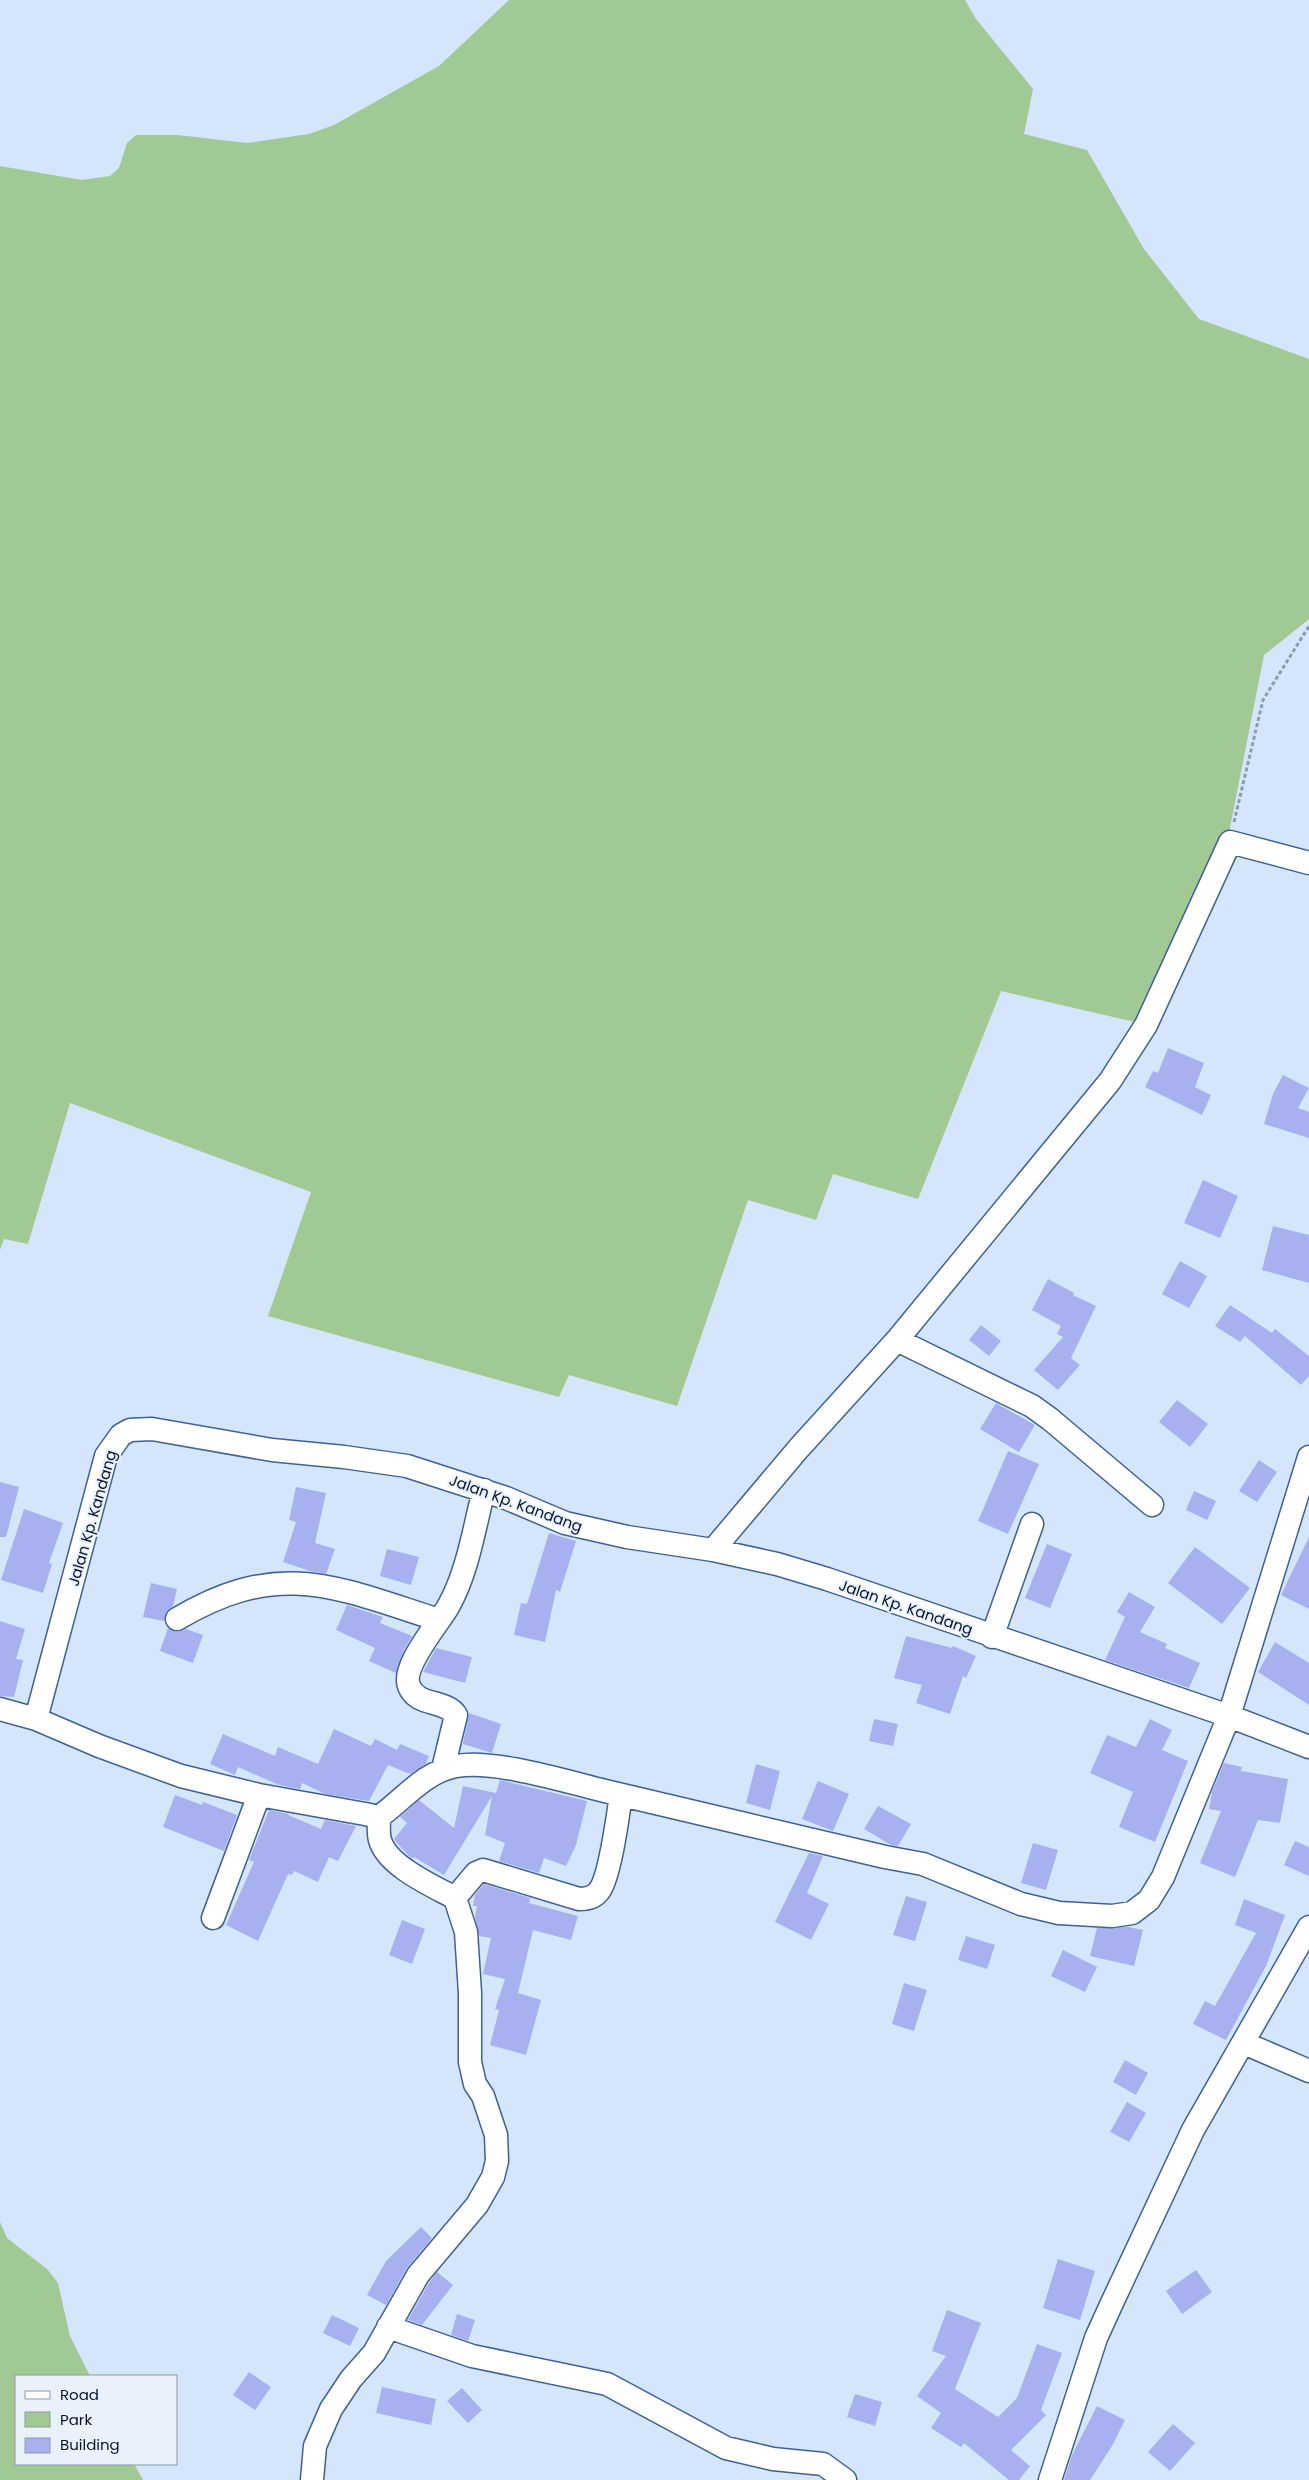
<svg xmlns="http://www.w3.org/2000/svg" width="1309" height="2480" font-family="Poppins,sans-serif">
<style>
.green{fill:#a1c994}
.building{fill:#a8b0ef}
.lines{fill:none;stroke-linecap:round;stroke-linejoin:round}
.street-casing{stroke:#3f6193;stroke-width:25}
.path{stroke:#8d9cb1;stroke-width:3;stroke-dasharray:4 2.5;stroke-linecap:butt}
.street{stroke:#fff;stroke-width:22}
.labels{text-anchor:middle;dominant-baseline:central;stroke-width:4;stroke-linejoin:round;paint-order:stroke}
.street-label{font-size:15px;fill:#081529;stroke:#e9f1fd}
</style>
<rect width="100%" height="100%" fill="#d5e5fc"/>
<path class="green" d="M 509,0 L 965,0 L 976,19 L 1033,89 L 1024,134 L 1087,150 L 1144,249 L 1199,319 L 1309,359 L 1309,619 L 1264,655 L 1223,863 L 1139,1023 L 1001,991 L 918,1199 L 833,1174 L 816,1220 L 748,1200 L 677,1406 L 569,1375 L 559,1397 L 268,1316 L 311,1192 L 70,1103 L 28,1244 L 4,1239 L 0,1250 L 0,166 L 82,180 L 110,176 L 119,168 L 127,143 L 136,135 L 178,135 L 247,143 L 309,134 L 334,125 L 439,66 Z
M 0,2222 L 7,2238 L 47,2269 L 58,2283 L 70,2336 L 90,2376 L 16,2376 L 16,2464 L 134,2464 L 143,2480 L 0,2480 Z"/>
<path class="building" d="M 1168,1048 L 1204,1063 L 1195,1087 L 1211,1095 L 1202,1115 L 1145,1087 L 1153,1071 L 1158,1073 Z
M 1283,1075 L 1309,1088 L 1298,1108 L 1309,1112 L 1309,1138 L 1264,1124 L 1273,1094 Z
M 1203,1180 L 1238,1196 L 1220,1238 L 1184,1223 Z
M 1273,1226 L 1309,1235 L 1309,1283 L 1262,1270 Z
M 1180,1261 L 1207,1276 L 1189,1308 L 1162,1294 Z
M 1048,1279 L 1074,1293 L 1073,1295 L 1096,1306 L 1071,1358 L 1080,1365 L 1058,1390 L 1034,1370 L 1063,1337 L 1057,1334 L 1061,1326 L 1032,1310 Z
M 1230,1305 L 1272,1333 L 1275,1329 L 1309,1356 L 1309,1376 L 1301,1385 L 1245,1336 L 1240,1342 L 1215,1326 Z
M 981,1325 L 1001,1341 L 989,1356 L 969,1340 Z
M 1177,1400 L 1208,1424 L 1190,1447 L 1159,1422 Z
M 996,1403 L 1035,1425 L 1019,1452 L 980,1429 Z
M 1008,1451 L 1039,1464 L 1008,1534 L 978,1521 Z
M 1259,1460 L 1277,1472 L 1257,1502 L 1239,1491 Z
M 0,1482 L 19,1487 L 6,1537 L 0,1537 Z
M 296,1487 L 326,1493 L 315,1543 L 335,1549 L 326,1574 L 310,1571 L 283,1562 L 296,1522 L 289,1520 Z
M 1194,1491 L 1216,1501 L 1207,1520 L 1186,1510 Z
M 24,1509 L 63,1523 L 49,1563 L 52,1564 L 43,1593 L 1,1580 Z
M 549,1533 L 576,1541 L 560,1592 L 556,1590 L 545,1642 L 514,1635 L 521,1603 L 527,1604 Z
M 1309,1537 L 1309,1609 L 1281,1595 Z
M 1047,1544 L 1072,1554 L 1050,1608 L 1025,1598 Z
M 1195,1547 L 1250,1588 L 1222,1624 L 1168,1583 Z
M 387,1549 L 419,1557 L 411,1585 L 380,1576 Z
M 151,1583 L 177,1589 L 173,1606 L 166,1612 L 164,1621 L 143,1617 Z
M 1129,1592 L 1155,1607 L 1140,1632 L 1167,1644 L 1165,1648 L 1200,1663 L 1189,1688 L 1105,1660 L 1125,1617 L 1117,1612 Z
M 347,1605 L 383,1617 L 380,1623 L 412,1636 L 403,1652 L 396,1673 L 369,1661 L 375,1648 L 336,1630 Z
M 0,1621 L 25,1629 L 16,1659 L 23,1660 L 14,1697 L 0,1696 Z
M 168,1628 L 177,1632 L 186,1629 L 203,1635 L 193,1663 L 160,1651 Z
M 906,1636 L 952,1648 L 953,1646 L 976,1656 L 966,1678 L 963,1676 L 950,1714 L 916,1703 L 922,1685 L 894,1678 Z
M 1275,1642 L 1309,1663 L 1309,1705 L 1258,1672 Z
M 436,1648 L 472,1657 L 465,1683 L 423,1672 Z
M 469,1713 L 501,1724 L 492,1753 L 463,1744 Z
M 874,1719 L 898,1724 L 893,1746 L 869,1741 Z
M 1150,1719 L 1172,1730 L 1162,1750 L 1188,1761 L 1155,1842 L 1119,1827 L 1133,1792 L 1090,1773 L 1107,1735 L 1136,1747 Z
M 334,1729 L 371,1746 L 375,1739 L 397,1750 L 400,1744 L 429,1756 L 426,1764 L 410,1774 L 388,1765 L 369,1801 L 325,1794 L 302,1783 L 300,1789 L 279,1785 L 238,1767 L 235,1775 L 210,1764 L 223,1734 L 275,1756 L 278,1747 L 318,1764 Z
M 1224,1763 L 1242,1767 L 1241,1771 L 1288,1779 L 1280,1823 L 1258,1820 L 1235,1877 L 1200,1863 L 1221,1811 L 1209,1809 L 1212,1792 Z
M 756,1764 L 780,1771 L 770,1810 L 746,1803 Z
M 500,1780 L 587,1801 L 576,1845 L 566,1866 L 544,1858 L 539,1873 L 499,1861 L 505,1843 L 485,1835 L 492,1796 L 444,1875 L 414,1857 L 412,1859 L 396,1842 L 394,1839 L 407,1823 L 400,1817 L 419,1800 L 454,1828 L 463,1786 L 496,1793 Z
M 818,1781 L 849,1794 L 833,1831 L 802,1819 Z
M 175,1795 L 202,1805 L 203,1802 L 237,1815 L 224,1851 L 163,1827 Z
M 878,1806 L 911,1824 L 898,1846 L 891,1845 L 864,1829 Z
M 269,1810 L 289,1814 L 288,1815 L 321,1829 L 325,1820 L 356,1826 L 338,1861 L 329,1857 L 318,1882 L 294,1871 L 292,1875 L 288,1874 L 258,1941 L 226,1925 L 254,1862 L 249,1860 Z
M 1295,1841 L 1309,1847 L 1309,1876 L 1284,1865 Z
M 1033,1843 L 1058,1850 L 1046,1890 L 1021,1883 Z
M 809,1853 L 823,1856 L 807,1893 L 829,1904 L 811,1940 L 775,1922 Z
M 484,1884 L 530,1898 L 529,1903 L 578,1916 L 571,1940 L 533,1930 L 518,1993 L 541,2000 L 526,2055 L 490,2045 L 499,2010 L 495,2009 L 505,1979 L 483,1974 L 491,1938 L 479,1936 L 475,1917 L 477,1906 L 473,1906 L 475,1895 Z
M 906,1896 L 927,1902 L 915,1941 L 893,1935 Z
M 1244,1899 L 1285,1915 L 1266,1966 L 1226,2040 L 1193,2024 L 1205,2001 L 1215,2006 L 1256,1933 L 1235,1925 Z
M 402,1920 L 425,1929 L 412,1964 L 389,1955 Z
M 1128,1927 L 1143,1930 L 1134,1966 L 1090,1956 L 1097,1928 Z
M 966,1936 L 995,1945 L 987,1969 L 958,1960 Z
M 1063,1950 L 1097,1967 L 1085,1992 L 1051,1976 Z
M 904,1983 L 927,1990 L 914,2031 L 892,2024 Z
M 1125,2060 L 1148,2073 L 1136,2095 L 1113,2082 Z
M 1127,2102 L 1146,2113 L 1129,2142 L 1110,2132 Z
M 421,2227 L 432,2238 L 407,2268 L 386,2305 L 367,2295 L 386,2261 Z
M 1058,2259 L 1095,2271 L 1080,2320 L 1043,2308 Z
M 1196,2270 L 1212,2292 L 1182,2314 L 1166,2291 Z
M 437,2272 L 453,2285 L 422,2325 L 408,2320 L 429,2283 Z
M 947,2310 L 981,2323 L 955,2389 L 998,2417 L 1017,2398 L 1037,2344 L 1062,2353 L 1041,2410 L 1046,2415 L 1011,2450 L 1030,2466 L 1019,2480 L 1009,2480 L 964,2443 L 961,2447 L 931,2428 L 941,2413 L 917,2396 L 946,2356 L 932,2351 Z
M 457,2314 L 475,2320 L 468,2341 L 451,2335 Z
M 332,2315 L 359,2328 L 350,2346 L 323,2333 Z
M 249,2372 L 271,2387 L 255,2410 L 233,2395 Z
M 382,2387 L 436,2399 L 431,2425 L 376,2413 Z
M 462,2388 L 482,2410 L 468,2423 L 447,2401 Z
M 855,2394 L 882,2402 L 875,2426 L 847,2417 Z
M 1097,2406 L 1125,2420 L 1112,2446 L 1090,2480 L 1064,2480 L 1072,2455 Z
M 1173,2424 L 1195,2443 L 1170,2471 L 1148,2452 Z"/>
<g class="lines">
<g class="street-casing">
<path id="street" d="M 897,1340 L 1032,1406 L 1050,1419 L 1152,1505
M 713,1550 L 799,1448 L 897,1340 L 1110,1081 L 1146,1025 L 1230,842 L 1309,863
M 177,1619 C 280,1558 335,1587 439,1620
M 992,1637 L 1032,1524
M 0,1709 L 36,1719 L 106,1456 L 121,1435 L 130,1430 L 152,1429 L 272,1450 L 344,1457 L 407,1466 L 506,1498 L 565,1523 L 627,1537 L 713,1550 L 777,1564 L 827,1579 L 1229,1716 L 1309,1747
M 36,1719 L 99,1746 L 181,1776 L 259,1795 L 365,1814 L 379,1817 C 404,1799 425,1771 457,1766 C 493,1759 568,1782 605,1791 C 698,1813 792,1835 885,1857 L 923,1864 L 1021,1904 L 1059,1913 L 1112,1916 L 1132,1913 L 1149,1900 L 1163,1877 L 1229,1716 L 1309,1457
M 443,1769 L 456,1715 C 445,1699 417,1707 409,1686 C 401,1667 438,1624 448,1607 C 468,1572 474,1528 484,1490
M 455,1898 L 476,1873 L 483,1870 L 579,1899 C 587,1899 594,1898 599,1891 C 610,1877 618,1815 621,1795
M 213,1918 L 259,1795
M 1244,2043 L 1309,2071
M 388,2327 L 472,2356 L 607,2384 L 726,2448 L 773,2459 L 823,2464 L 845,2480
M 312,2480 L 315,2446 L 331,2409 L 351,2379 L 374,2353 L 418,2275 L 477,2205 L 493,2177 L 497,2161 L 496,2135 L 483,2096 L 475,2084 L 470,2062 L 470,1993 L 466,1932 L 455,1898 C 433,1886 387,1866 380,1840 C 378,1833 379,1824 379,1817
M 1050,2480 L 1096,2338 L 1111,2305 L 1193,2130 L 1309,1927"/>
</g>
<path class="path" d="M 1234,822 L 1263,700 L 1309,626"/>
<use href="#street" class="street"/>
</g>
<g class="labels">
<g class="street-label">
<text transform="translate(516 1503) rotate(20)">Jalan Kp. Kandang</text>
<text transform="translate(92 1518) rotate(-74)">Jalan Kp. Kandang</text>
<text transform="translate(906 1607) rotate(19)">Jalan Kp. Kandang</text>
</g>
</g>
<rect x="15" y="2375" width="162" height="90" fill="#e9f1fd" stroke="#8f99a8"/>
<rect x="25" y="2391" width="25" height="8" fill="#ffffff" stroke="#8f99a8"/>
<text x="60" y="2400" font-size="15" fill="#081529">Road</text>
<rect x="25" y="2412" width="25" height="15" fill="#a1c994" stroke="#8f99a8"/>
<text x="60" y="2425" font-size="15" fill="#081529">Park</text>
<rect x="25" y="2438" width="25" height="15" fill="#a8b0ef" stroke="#8f99a8"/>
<text x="60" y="2450" font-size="15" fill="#081529">Building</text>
</svg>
